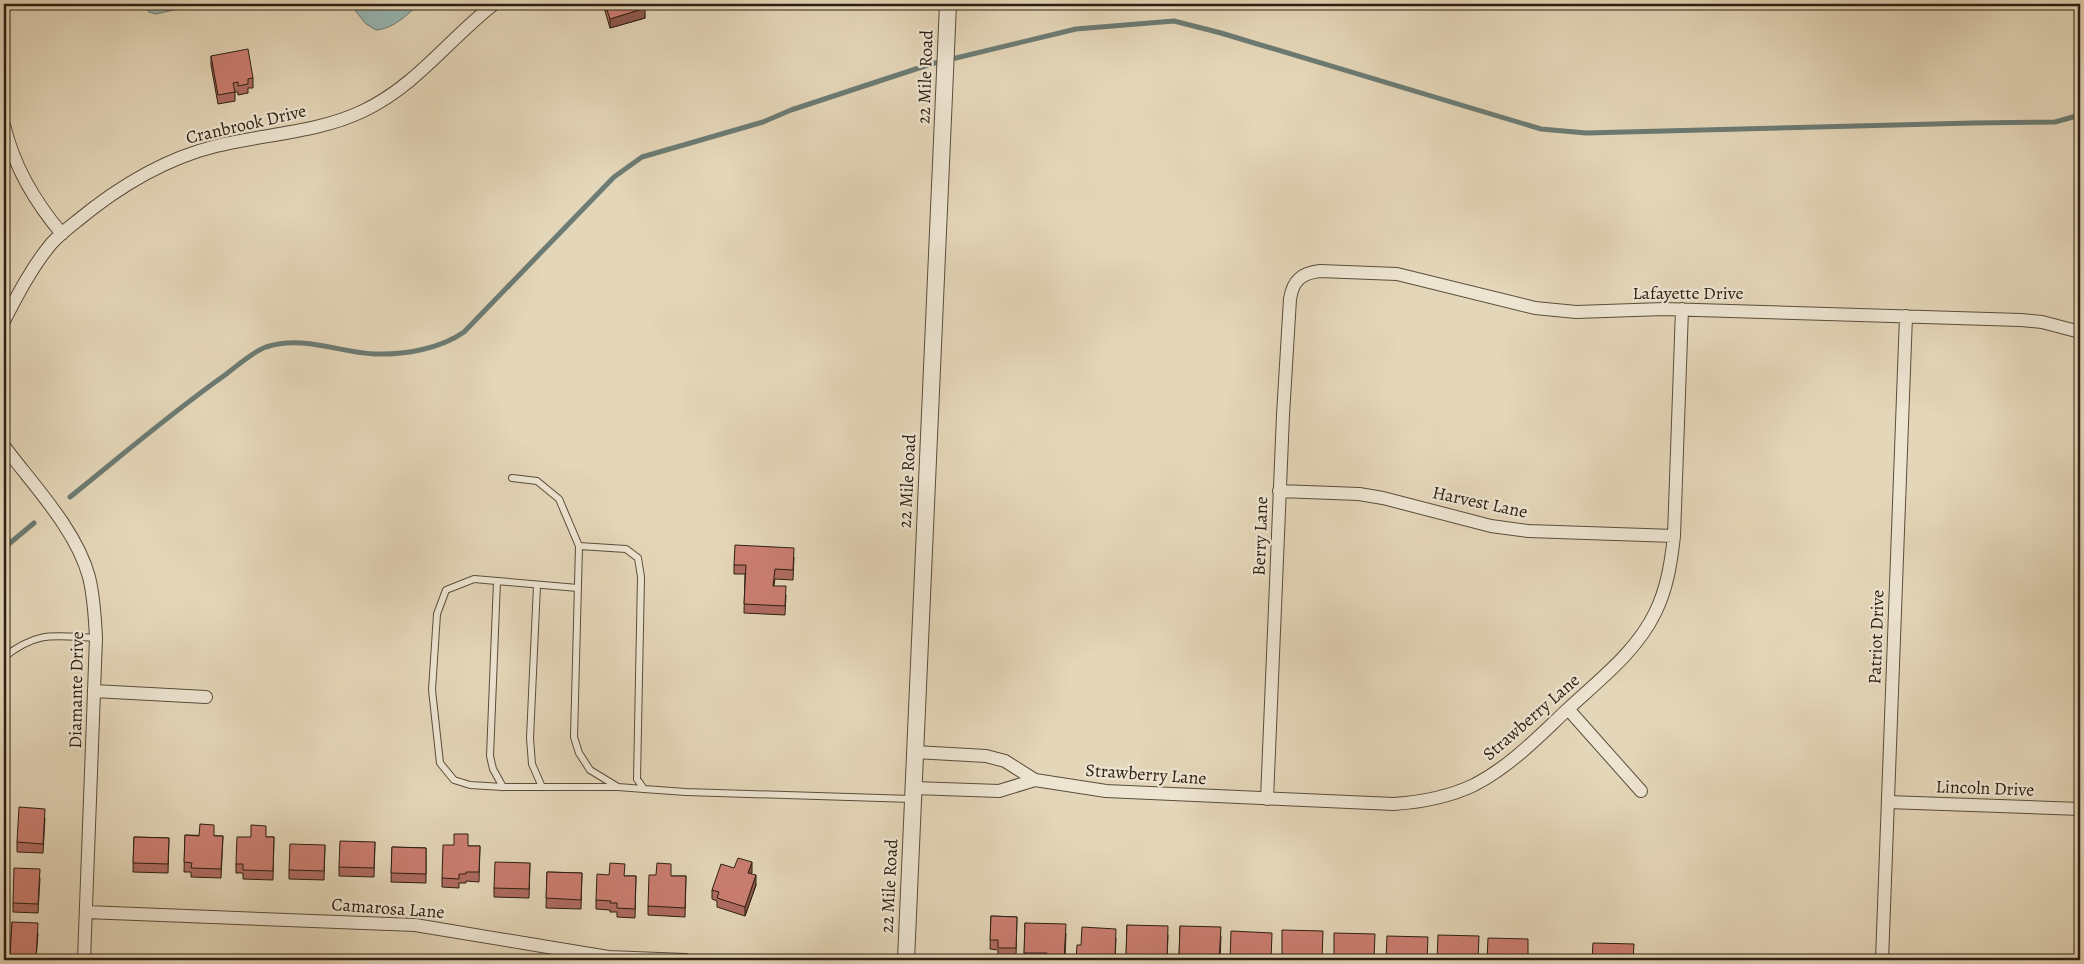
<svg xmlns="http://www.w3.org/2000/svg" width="2084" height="964" font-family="Alegreya,serif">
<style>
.water{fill:#97b8b5;stroke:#6c7b73}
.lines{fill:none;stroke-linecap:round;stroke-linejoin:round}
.stream{stroke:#6c7b73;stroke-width:5}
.service-casing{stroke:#5a4d3b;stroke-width:8}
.minor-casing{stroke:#5a4d3b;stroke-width:14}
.tertiary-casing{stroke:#5a4d3b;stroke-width:18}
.service{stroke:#ede4d1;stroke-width:6}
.minor{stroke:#ede4d1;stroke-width:12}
.tertiary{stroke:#ede4d1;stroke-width:16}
.wall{fill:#af6c61;stroke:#2c1f11}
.shaded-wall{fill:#8e584f;stroke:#2c1f11}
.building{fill:#cb7e71;stroke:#2c1f11}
.labels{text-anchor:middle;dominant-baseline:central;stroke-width:4.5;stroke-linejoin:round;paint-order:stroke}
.street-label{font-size:18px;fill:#2c1f11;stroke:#ede4d1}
</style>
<rect width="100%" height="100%" fill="#e4d6b8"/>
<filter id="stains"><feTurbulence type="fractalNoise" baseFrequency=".004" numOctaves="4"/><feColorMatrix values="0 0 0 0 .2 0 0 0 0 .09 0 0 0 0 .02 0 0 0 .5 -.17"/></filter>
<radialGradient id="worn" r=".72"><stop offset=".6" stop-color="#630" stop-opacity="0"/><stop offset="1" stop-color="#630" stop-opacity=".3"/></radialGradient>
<path class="water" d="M 144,4 L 199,4 L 156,14 L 149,12 Z
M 350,4 L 419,4 C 407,15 393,29 376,30 L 366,24 Z"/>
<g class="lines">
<path class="stream" d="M 70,497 C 121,456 171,413 225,375 C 237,366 252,352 266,347 C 303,335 337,352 374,354 C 404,355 440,349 464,332 L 614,177 L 642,157 L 763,122 L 791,110 L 931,64 L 1076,29 L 1174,21 L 1221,33 L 1541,129 L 1586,133 L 1973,123 L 2055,122 L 2080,115
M 4,548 L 34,523"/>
<g class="service-casing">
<path id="service" d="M 512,478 L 537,481 L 559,499 L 579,546 L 626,549 L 638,558 L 641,577 L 637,779 L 644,789 L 686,792 L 912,799
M 579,546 L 574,737 L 579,753 L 590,770 L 618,787 L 644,789
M 497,581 L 490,756 L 493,769 L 503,787
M 537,585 L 530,738 L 532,764 L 542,787
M 578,588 L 474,579 L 446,590 L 437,614 L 432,690 L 440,763 L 454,780 L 470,785 L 503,787 L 618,787
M 4,657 C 39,630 54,636 96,638"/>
</g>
<g class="minor-casing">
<path id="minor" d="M 4,125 C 14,167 34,201 62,234
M 4,321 C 18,294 32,267 51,244 C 59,235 68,228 77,221 C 118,187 164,159 216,146 C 264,134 317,133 363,111 C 416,86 449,39 494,4
M 4,446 C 33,485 76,529 89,577 C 94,597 95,617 96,638 L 84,960
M 1279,491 L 1359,494 L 1383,498 L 1491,526 L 1528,531 L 1674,536
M 94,691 L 206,697
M 1568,709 L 1641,791
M 915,752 L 986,756 L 1005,761 L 1035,780 L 1106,791 L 1394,804 C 1422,802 1449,797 1474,785 C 1511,766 1539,736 1569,708 C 1599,680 1636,652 1655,613 C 1667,589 1671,563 1674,536 L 1682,309
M 914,788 L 999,791 L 1035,780
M 1267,799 L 1283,415 L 1290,299 C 1293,280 1302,273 1320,271 L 1397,274 L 1535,308 L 1576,312 L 1664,309 L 2021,320 L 2042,322 L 2080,332
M 1888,802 L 2080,809
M 86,912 L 415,925 L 608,957 L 685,960
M 1882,960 L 1906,316"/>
</g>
<g class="tertiary-casing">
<path id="tertiary" d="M 906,960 L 948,4"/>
</g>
<use href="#service" class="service"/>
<use href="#minor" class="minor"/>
<use href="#tertiary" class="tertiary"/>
</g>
<path class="wall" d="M 603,4 L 644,4 L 645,18 L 610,28 Z
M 211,56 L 253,78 L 253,88 L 248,88 L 248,93 L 238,95 L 238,92 L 235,92 L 235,101 L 218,104 L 211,65 Z
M 794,557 L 793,580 L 775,579 L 774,586 L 786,595 L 785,615 L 744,613 L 745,574 L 734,574 L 734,565 Z
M 45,818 L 43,853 L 17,852 L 17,842 Z
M 185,835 L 223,836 L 221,878 L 191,877 L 191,872 L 184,872 Z
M 134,837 L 169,838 L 168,873 L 133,872 Z
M 266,837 L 274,837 L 273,880 L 243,879 L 243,873 L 236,873 L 236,864 Z
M 375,842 L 374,877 L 339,876 L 339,867 Z
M 325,845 L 324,880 L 289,879 L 289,870 Z
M 468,846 L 480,846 L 479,882 L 466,881 L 466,883 L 459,883 L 459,888 L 442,887 L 442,878 Z
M 392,847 L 426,848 L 426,883 L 391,882 Z
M 530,863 L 529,898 L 494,897 L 494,888 Z
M 734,868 L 752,872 L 751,874 L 756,885 L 745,916 L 717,907 L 717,901 L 712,899 L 712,890 Z
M 547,872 L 582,873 L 581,909 L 546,908 Z
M 624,876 L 636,876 L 635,918 L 617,917 L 617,912 L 610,912 L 610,910 L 596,909 L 596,900 Z
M 671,876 L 686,876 L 685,917 L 648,915 L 648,906 Z
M 40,878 L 38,913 L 13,912 L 13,903 Z
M 991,916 L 1017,917 L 1016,957 L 998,957 L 998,950 L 990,949 Z
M 12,922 L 38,933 L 36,960 L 10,960 Z
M 1025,923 L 1066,933 L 1065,960 L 1024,960 Z
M 1127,925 L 1168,935 L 1167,960 L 1126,960 Z
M 1180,926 L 1221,936 L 1220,960 L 1179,960 Z
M 1116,938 L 1115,960 L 1076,960 L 1081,945 Z"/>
<path class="shaded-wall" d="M 658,4 L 677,4 L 658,10 Z
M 645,8 L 645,18 L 610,28 L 610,19 Z
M 752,862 L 752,872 L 748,882 L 748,873 Z
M 756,875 L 756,885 L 745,916 L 745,907 Z"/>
<path class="building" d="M 605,4 L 644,4 L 645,8 L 610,19 Z
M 248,49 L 253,78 L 248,79 L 248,84 L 238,86 L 238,82 L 233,83 L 235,92 L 218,95 L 211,56 Z
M 735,545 L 794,548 L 793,570 L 775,569 L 773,586 L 786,586 L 785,606 L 744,604 L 746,565 L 734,565 Z
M 19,807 L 45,809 L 43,844 L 17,842 Z
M 200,824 L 214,825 L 214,836 L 223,836 L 221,869 L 191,868 L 192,863 L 184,862 L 185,835 L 199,836 Z
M 251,825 L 266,826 L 266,837 L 274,837 L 273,871 L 243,870 L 243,864 L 236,864 L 237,837 L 251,837 Z
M 454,834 L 468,834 L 468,846 L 480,846 L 479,872 L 466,872 L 466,874 L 459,874 L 459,879 L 442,878 L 443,845 L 454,845 Z
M 134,837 L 169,838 L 168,864 L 133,863 Z
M 340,841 L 375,842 L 374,868 L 339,867 Z
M 290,844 L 325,845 L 324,871 L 289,870 Z
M 392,847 L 426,848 L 426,874 L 391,873 Z
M 738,858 L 752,862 L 748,873 L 756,875 L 745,907 L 717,898 L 719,892 L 712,890 L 721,864 L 734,868 Z
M 495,862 L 530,863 L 529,889 L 494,888 Z
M 610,863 L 625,864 L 624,876 L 636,876 L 635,909 L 617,908 L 617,903 L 610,903 L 611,901 L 596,900 L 597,874 L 609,875 Z
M 657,863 L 671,864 L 671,876 L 686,876 L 685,908 L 648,906 L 649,875 L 656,875 Z
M 14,868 L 40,869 L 38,904 L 13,903 Z
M 547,872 L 582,873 L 581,900 L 546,898 Z
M 991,916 L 1017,917 L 1016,948 L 998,948 L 998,940 L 990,940 Z
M 12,922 L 38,923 L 36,958 L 10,957 Z
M 1025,923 L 1066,924 L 1064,960 L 1047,960 L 1047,953 L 1024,953 Z
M 1127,925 L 1168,926 L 1167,960 L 1149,960 L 1149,955 L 1126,955 Z
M 1180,926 L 1221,927 L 1219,960 L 1202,960 L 1202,956 L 1179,956 Z
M 1082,927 L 1116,929 L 1115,957 L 1098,956 L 1098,960 L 1076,960 L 1077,945 L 1081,945 Z
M 1282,930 L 1323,931 L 1322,960 L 1282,960 Z
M 1231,931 L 1272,933 L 1271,960 L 1230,960 Z
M 1334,933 L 1375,934 L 1374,960 L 1334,960 Z
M 1438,935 L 1479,936 L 1478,960 L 1437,960 Z
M 1387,936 L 1428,937 L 1427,960 L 1386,960 Z
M 1488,938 L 1528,939 L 1528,960 L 1487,960 Z
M 1593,943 L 1634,944 L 1633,960 L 1592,960 Z"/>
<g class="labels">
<g class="street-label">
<text transform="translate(925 77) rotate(-88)">22 Mile Road</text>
<text transform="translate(246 124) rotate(-13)">Cranbrook Drive</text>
<text x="1688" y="293">Lafayette Drive</text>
<text transform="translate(907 481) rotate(-87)">22 Mile Road</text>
<text transform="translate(1480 502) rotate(12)">Harvest Lane</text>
<text transform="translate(1260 536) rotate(-88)">Berry Lane</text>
<text transform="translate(1876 637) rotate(-88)">Patriot Drive</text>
<text transform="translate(76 690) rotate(-89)">Diamante Drive</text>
<text transform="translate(1531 717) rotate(-41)">Strawberry Lane</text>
<text transform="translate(1146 774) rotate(4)">Strawberry Lane</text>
<text transform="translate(1985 788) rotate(2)">Lincoln Drive</text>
<text transform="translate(889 886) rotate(-87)">22 Mile Road</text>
<text transform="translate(388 908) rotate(4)">Camarosa Lane</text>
</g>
</g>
<rect width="2084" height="964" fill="none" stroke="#e4d6b8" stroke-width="20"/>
<rect x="5" y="5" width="2074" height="954" fill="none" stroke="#2c1f11" stroke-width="2.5"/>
<rect x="10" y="10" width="2064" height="944" fill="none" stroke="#2c1f11"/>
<rect width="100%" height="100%" filter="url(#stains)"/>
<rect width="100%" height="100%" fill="url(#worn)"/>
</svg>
